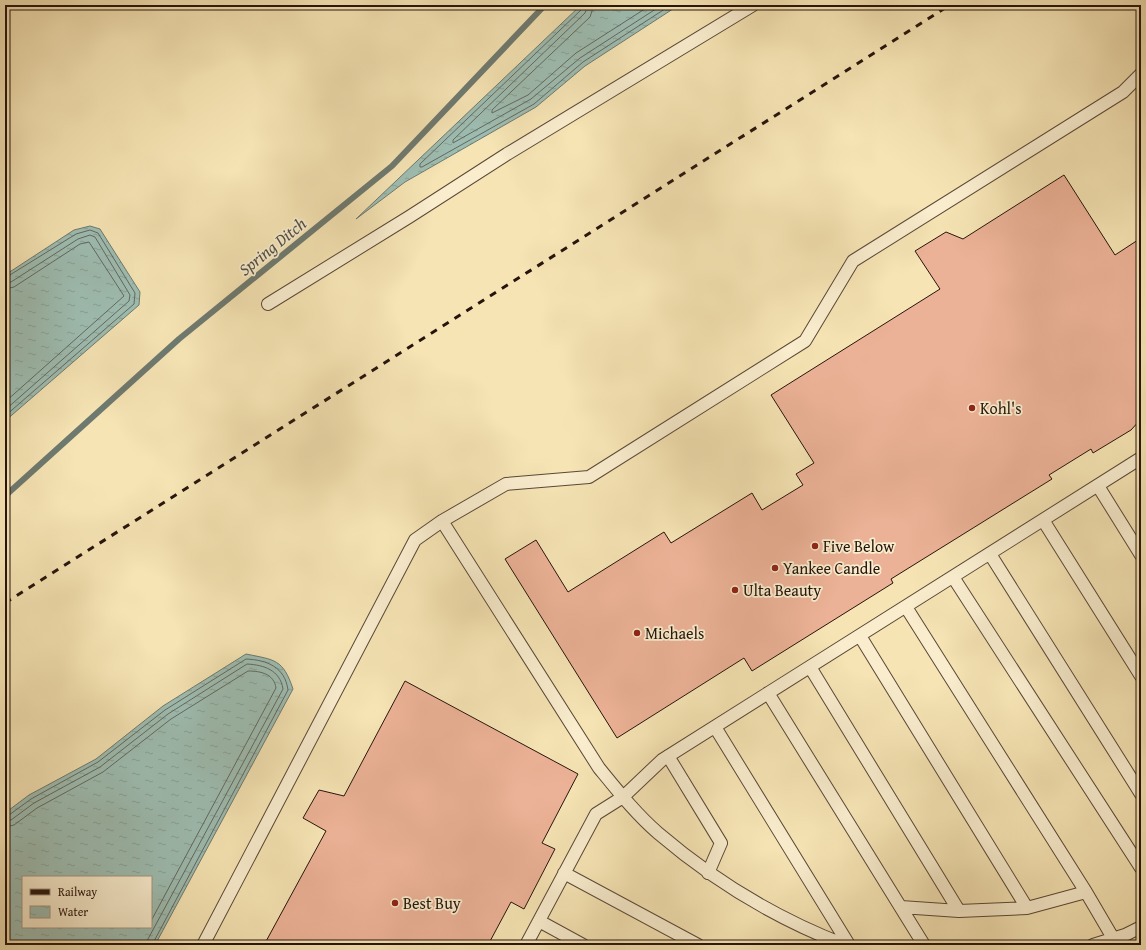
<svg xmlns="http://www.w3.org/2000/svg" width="1146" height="950" font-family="'Gentium Book Plus',serif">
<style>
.water{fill:url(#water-ripples);stroke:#6e7a70;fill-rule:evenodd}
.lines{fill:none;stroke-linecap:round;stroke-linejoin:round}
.shore{stroke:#626960;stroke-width:1}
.stream{stroke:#6e7a70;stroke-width:6}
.building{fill:#ecb297;stroke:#26140c}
.service-casing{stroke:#5a4836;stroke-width:14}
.service{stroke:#f9edce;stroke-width:12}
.rail{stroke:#26140c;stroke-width:3;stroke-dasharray:7 7;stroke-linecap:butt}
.poi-dot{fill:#8f2418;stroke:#f9edce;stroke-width:1.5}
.labels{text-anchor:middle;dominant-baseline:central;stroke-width:3.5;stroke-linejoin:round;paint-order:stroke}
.poi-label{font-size:16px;fill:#26140c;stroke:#f9edce;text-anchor:start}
.water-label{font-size:17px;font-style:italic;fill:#505046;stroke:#f9edce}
</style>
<defs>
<pattern id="water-ripples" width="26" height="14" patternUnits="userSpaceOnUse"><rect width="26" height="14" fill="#9ebeb3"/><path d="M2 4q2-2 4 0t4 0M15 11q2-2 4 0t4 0" fill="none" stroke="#88a299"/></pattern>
</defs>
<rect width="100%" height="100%" fill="#f6e4b4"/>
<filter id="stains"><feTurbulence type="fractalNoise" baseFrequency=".005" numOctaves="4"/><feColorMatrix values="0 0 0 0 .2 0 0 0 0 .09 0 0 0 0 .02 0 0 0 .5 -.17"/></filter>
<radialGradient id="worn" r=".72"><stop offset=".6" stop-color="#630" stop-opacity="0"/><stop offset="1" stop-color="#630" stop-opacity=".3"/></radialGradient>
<path class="water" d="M 581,5 L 679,5 L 585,66 L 536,107 L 405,182 L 356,219 Z
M 90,226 L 100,229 L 140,292 L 139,305 L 5,421 L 5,275 L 74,230 Z
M 246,654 C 275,660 283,659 293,689 L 155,945 L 5,945 L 5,813 L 29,795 L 96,759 L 163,706 ZM 23,877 L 151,877 L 151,927 L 23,927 Z"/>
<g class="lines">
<path class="shore" d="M 583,5 L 581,10 L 420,164 L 420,167 L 422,167 L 534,104 L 583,62 L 671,5
M 588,5 L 585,13 L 453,140 L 453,143 L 531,99 L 580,58 L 662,5
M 594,5 L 590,17 L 492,110 L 492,113 L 528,95 L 576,53 L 651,5
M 5,278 L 76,234 L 90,230 L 98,233 L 135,293 L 134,304 L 5,416
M 5,283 L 11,282 L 78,239 L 90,235 L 95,237 L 130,295 L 129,301 L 5,410
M 5,289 L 14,287 L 80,244 L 89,242 L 124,296 L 5,402
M 5,816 L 9,815 L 31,799 L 98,762 L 165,710 L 246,659 C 267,660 285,667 288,690 L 152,945
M 5,821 L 11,820 L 34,803 L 100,767 L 168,714 L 247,664 C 264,665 280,670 283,689 L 148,939 L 147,945
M 5,827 L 14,825 L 37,808 L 103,772 L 171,719 L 248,671 C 261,671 274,674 276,688 L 151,921"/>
<path class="stream" d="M 5,496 L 179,339 L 392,166 L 545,5"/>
</g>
<path class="building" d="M 1064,175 L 1115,255 L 1141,238 L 1141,419 L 1131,430 L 1093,453 L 1091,449 L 1049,475 L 1052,479 L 891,579 L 893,583 L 752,671 L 744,658 L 617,738 L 505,559 L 536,540 L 568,592 L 664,532 L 671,543 L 752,493 L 762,510 L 803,485 L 796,474 L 814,463 L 771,395 L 940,289 L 915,251 L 946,232 L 963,239 Z
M 405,681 L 578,774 L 542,843 L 555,849 L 524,909 L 511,902 L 488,945 L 264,945 L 326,831 L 303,818 L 319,790 L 344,796 Z"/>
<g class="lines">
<g class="service-casing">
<path id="service" d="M 268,304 L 409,217 L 507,154 L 753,5
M 1098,486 L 1141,555
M 1043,520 L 1141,676
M 442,521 L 599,768 C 617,790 636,814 658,833 C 713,880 777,919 845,945
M 990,554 L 1141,794
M 953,577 L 1141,868
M 906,607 L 1086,892
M 860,636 L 1027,908
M 810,667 L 959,911
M 768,693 L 924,945
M 715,727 L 849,945
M 668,756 L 721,843 L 708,873
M 564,873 L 698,945
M 901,907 L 959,911 L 1027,908 L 1086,892 L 1113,938
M 539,921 L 583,945
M 203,945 L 415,540 L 442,521 L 506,484 L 589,477 L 805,341 L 853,261 L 1123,92 L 1141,74
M 526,945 L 596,814 L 623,797 L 662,760 L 1141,458
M 1093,945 L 1125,935 L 1141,927"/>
</g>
<use href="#service" class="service"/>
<path class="rail" d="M 5,603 L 950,5"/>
</g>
<g class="poi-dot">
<circle cx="972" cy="408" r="4"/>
<circle cx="815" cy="546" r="4"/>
<circle cx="775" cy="568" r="4"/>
<circle cx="735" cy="590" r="4"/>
<circle cx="637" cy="633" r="4"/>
<circle cx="395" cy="903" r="4"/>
</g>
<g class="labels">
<g class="poi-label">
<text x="980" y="408">Kohl's</text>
<text x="823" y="546">Five Below</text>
<text x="783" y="568">Yankee Candle</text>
<text x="743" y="590">Ulta Beauty</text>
<text x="645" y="633">Michaels</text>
<text x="403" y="903">Best Buy</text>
</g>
<g class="water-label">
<text transform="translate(272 246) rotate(-39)">Spring Ditch</text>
</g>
</g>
<rect width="1146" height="950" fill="none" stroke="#f6e4b4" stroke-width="20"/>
<rect x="6" y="6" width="1134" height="938" fill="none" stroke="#26140c" stroke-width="2"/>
<rect x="10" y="10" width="1126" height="930" fill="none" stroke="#26140c"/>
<rect x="22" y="876" width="130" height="52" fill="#f9edce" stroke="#a59680"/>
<rect x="30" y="889" width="20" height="6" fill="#26140c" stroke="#a59680"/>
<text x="58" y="896" font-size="12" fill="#26140c">Railway</text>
<rect x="30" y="906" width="20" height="12" fill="url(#water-ripples)" stroke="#a59680"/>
<text x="58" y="916" font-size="12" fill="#26140c">Water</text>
<rect width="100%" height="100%" filter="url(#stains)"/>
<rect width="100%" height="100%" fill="url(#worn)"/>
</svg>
